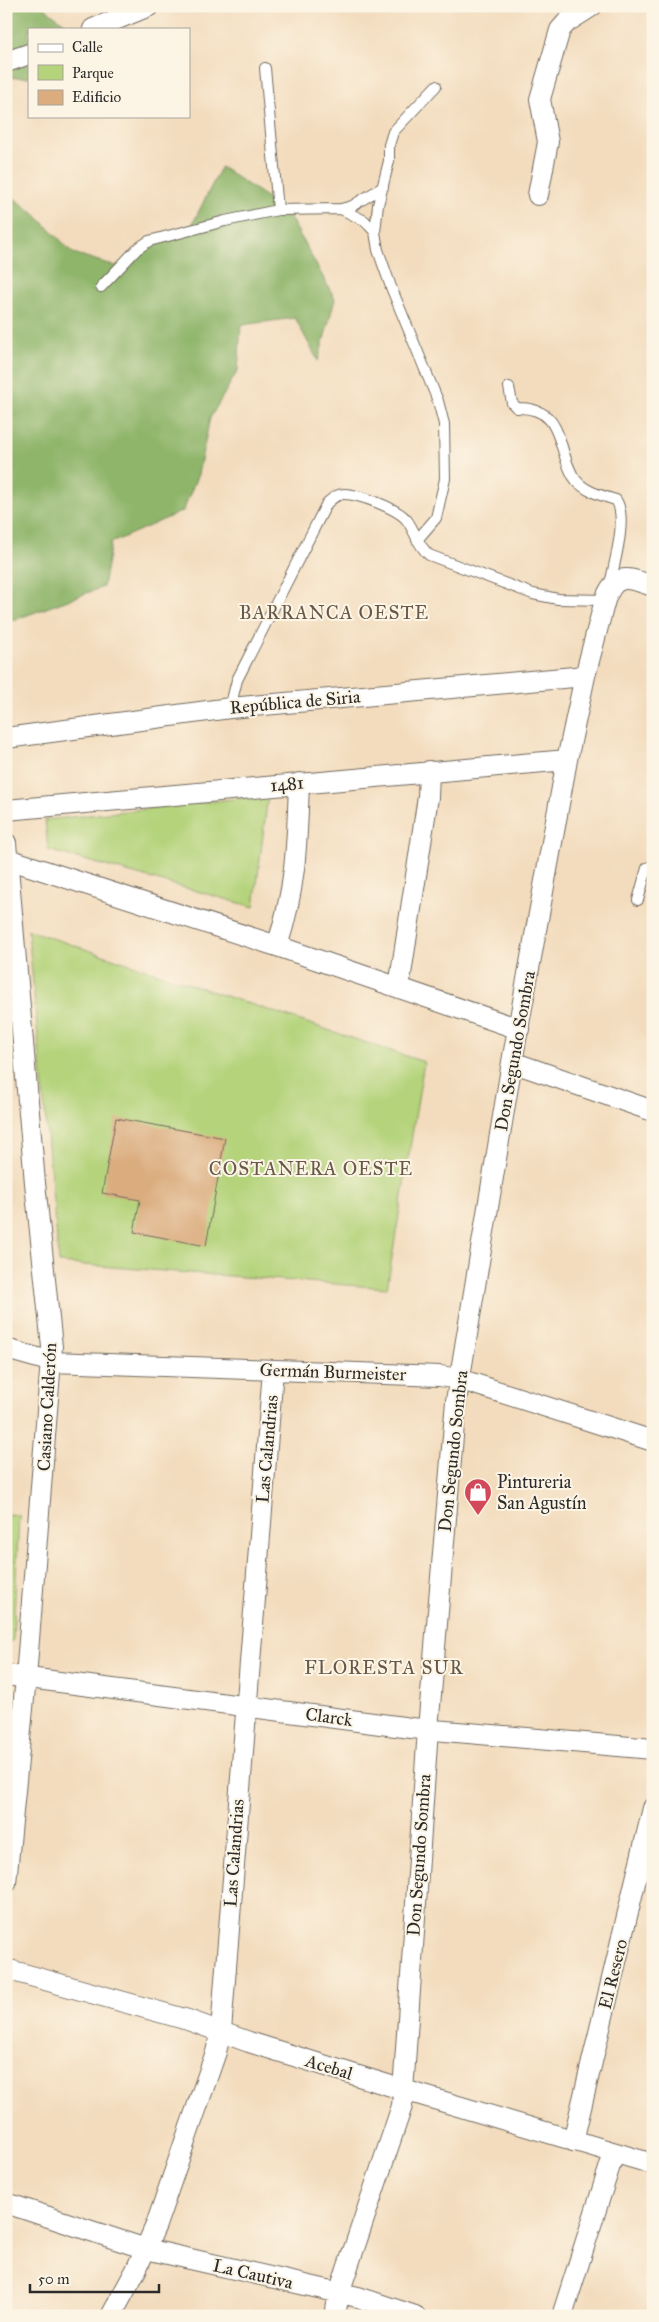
<svg xmlns="http://www.w3.org/2000/svg" width="659" height="2322" font-family="'IM FELL Great Primer',serif">
<style>
.green{fill:#b4d37a;stroke:#707f52}
.forest{fill:#8fb56a;stroke:#5d704a}
.building{fill:#daac7e}
.lines{fill:none;stroke-linecap:round;stroke-linejoin:round}
.service-casing{stroke:#71695e;stroke-width:12}
.minor-casing{stroke:#71695e;stroke-width:22}
.service{stroke:#fff;stroke-width:10}
.minor{stroke:#fff;stroke-width:20}
.labels{text-anchor:middle;dominant-baseline:central;stroke-width:4;stroke-linejoin:round;paint-order:stroke}
.street-label{font-size:18px;fill:#2b2b2b;stroke:#fcf5e5}
.poi-label{font-size:18px;fill:#2b2b2b;stroke:#fcf5e5;text-anchor:start}
.neighbourhood-label{font-size:19px;letter-spacing:1px;fill:#685848;stroke:#fcf5e5}
</style>
<rect width="100%" height="100%" fill="#fcf5e5"/>
<filter id="ink" filterUnits="userSpaceOnUse"><feTurbulence type="fractalNoise" baseFrequency=".02" numOctaves="2"/><feDisplacementMap in="SourceGraphic" scale="10" xChannelSelector="R" yChannelSelector="G"/><feConvolveMatrix kernelMatrix="1 2 1 2 8 2 1 2 1" color-interpolation-filters="sRGB"/></filter>
<filter id="wash" filterUnits="userSpaceOnUse"><feTurbulence type="fractalNoise" baseFrequency=".0096" numOctaves="4" result="noise"/><feDisplacementMap in="SourceGraphic" scale="20" xChannelSelector="R" yChannelSelector="G"/><feGaussianBlur stdDeviation="1.12" result="paint"/><feColorMatrix in="noise" values="0 0 0 0 0 0 0 0 0 0 0 0 0 0 0 0 0 1.4 0 .05"/><feComposite in="paint" operator="in"/></filter>
<g filter="url(#wash)">
<rect width="100%" height="100%" fill="#f3dcbd"/>
<path class="green" d="M 268,795 L 254,907 L 48,850 L 45,820 Z
M 28,930 L 424,1062 L 387,1288 L 59,1263 Z
M 6,1514 L 19,1515 L 13,1640 L 6,1644 Z"/>
<path class="forest" d="M 21,6 L 42,6 L 70,27 L 29,29 L 29,77 L 6,78 L 6,10 Z
M 221,167 L 286,210 L 335,299 L 318,361 L 295,318 L 241,325 L 238,370 L 210,418 L 198,474 L 183,511 L 111,543 L 103,587 L 6,623 L 6,192 L 36,215 L 73,253 L 115,266 L 192,225 Z"/>
<g id="blocks">
<path class="building" d="M 116,1118 L 225,1138 L 206,1246 L 134,1232 L 140,1200 L 102,1193 Z"/>
</g>
</g>
<g filter="url(#ink)">
<use href="#blocks" fill-opacity="0" stroke="#71695e" stroke-width="1"/>
<g class="lines">
<g class="service-casing">
<path id="service" d="M 265,68 L 278,210
M 341,209 L 365,221 L 375,232
M 101,287 L 137,249 L 149,241 L 225,221 L 278,210 L 341,209 L 352,206 L 383,187
M 509,387 L 512,403 L 517,408 C 564,407 556,446 573,476 C 582,491 600,495 616,500 C 628,518 614,563 610,585
M 417,540 L 436,518 L 445,479 L 444,424 L 438,401 L 391,287 L 378,250 L 375,232 L 378,205 L 389,161 L 389,145 L 393,132 L 436,86
M 230,708 L 237,680 L 327,503 C 333,498 337,494 344,494 C 359,494 396,508 406,519 C 415,530 417,545 429,555 L 533,594 L 558,599 L 605,600
M 638,900 L 647,868 L 653,865"/>
</g>
<g class="minor-casing">
<path id="minor" d="M 93,29 L 149,6
M 6,62 L 29,54
M 538,195 L 548,142 L 540,99 L 560,30 L 567,22 L 592,6
M 6,738 L 230,708 L 585,676
M 6,810 L 567,760
M 6,843 L 35,1183 L 52,1347 L 26,1678 L 6,1883
M 8,859 L 277,946 L 519,1029
M 277,946 C 296,889 297,842 299,783
M 399,987 L 428,797 L 429,771
M 512,1062 L 653,1111
M 6,1349 L 52,1362 L 440,1376 L 459,1379 L 653,1441
M 6,1675 L 411,1728 L 653,1749
M 6,1969 L 188,2020 L 249,2042 L 404,2090 L 653,2164
M 573,2141 L 653,1808
M 6,2203 L 146,2249 L 358,2297 L 415,2316
M 111,2316 L 136,2270 L 156,2225 L 216,2052 L 221,2031 L 273,1370
M 335,2316 L 339,2293 L 402,2106 L 428,1729 L 456,1401 L 512,1062 L 567,760 L 585,676 L 605,600 C 616,571 628,578 653,586
M 562,2316 L 614,2153"/>
</g>
<use href="#service" class="service"/>
<use href="#minor" class="minor"/>
</g>
</g>
<defs>
<g id="shop-pin" transform="scale(1.4375)"><path d="M0 17L-7.5 6A9.5 9.5 0 1 1 7.5 6Z" fill="#d1495b" stroke="#fcf5e5"/><path d="M-5-2.5h2.3a2.7 3.5 0 0 1 5.4 0H5L5.5 6h-11ZM-1.5-2.5h3a1.5 2.3 0 0 0-3 0Z" fill="#fff"/></g>
</defs>
<g fill-rule="evenodd">
<use href="#shop-pin" x="478" y="1492"/>
</g>
<g class="labels">
<g class="street-label">
<text transform="translate(295 702) rotate(-5)">República de Siria</text>
<text transform="translate(287 784) rotate(-5)">1481</text>
<text transform="translate(515 1051) rotate(-80)">Don Segundo Sombra</text>
<text transform="translate(333 1372) rotate(2)">Germán Burmeister</text>
<text transform="translate(47 1407) rotate(-87)">Casiano Calderón</text>
<text transform="translate(267 1449) rotate(-85)">Las Calandrias</text>
<text transform="translate(453 1451) rotate(-84)">Don Segundo Sombra</text>
<text transform="translate(329 1717) rotate(8)">Clarck</text>
<text transform="translate(234 1853) rotate(-86)">Las Calandrias</text>
<text transform="translate(419 1855) rotate(-86)">Don Segundo Sombra</text>
<text transform="translate(613 1974) rotate(-76)">El Resero</text>
<text transform="translate(329 2067) rotate(17)">Acebal</text>
<text transform="translate(253 2274) rotate(13)">La Cautiva</text>
</g>
<g class="poi-label">
<text x="497" y="1482">Pintureria<tspan x="497" dy="21">San Agustín</tspan></text>
</g>
<g class="neighbourhood-label">
<text x="334" y="612">BARRANCA OESTE</text>
<text x="311" y="1168">COSTANERA OESTE</text>
<text x="384" y="1667">FLORESTA SUR</text>
</g>
</g>
<rect width="659" height="2322" fill="none" stroke="#fcf5e5" stroke-width="25"/>
<rect x="28" y="28" width="162" height="90" fill="#fcf5e5" stroke="#a8a49b"/>
<rect x="38" y="44" width="25" height="8" fill="#ffffff" stroke="#a8a49b"/>
<text x="72" y="52" font-size="15" fill="#2b2b2b">Calle</text>
<rect x="38" y="65" width="25" height="15" fill="#b4d37a" stroke="#a8a49b"/>
<text x="72" y="78" font-size="15" fill="#2b2b2b">Parque</text>
<rect x="38" y="90" width="25" height="15" fill="#daac7e" stroke="#a8a49b"/>
<text x="72" y="102" font-size="15" fill="#2b2b2b">Edificio</text>
<path d="M30 2284v8h129v-8" fill="none" stroke="#2b2b2b" stroke-width="2.5"/>
<text x="38" y="2284" font-size="15" fill="#2b2b2b" stroke="#fcf5e5" stroke-width="4" paint-order="stroke">50 m</text>
</svg>
